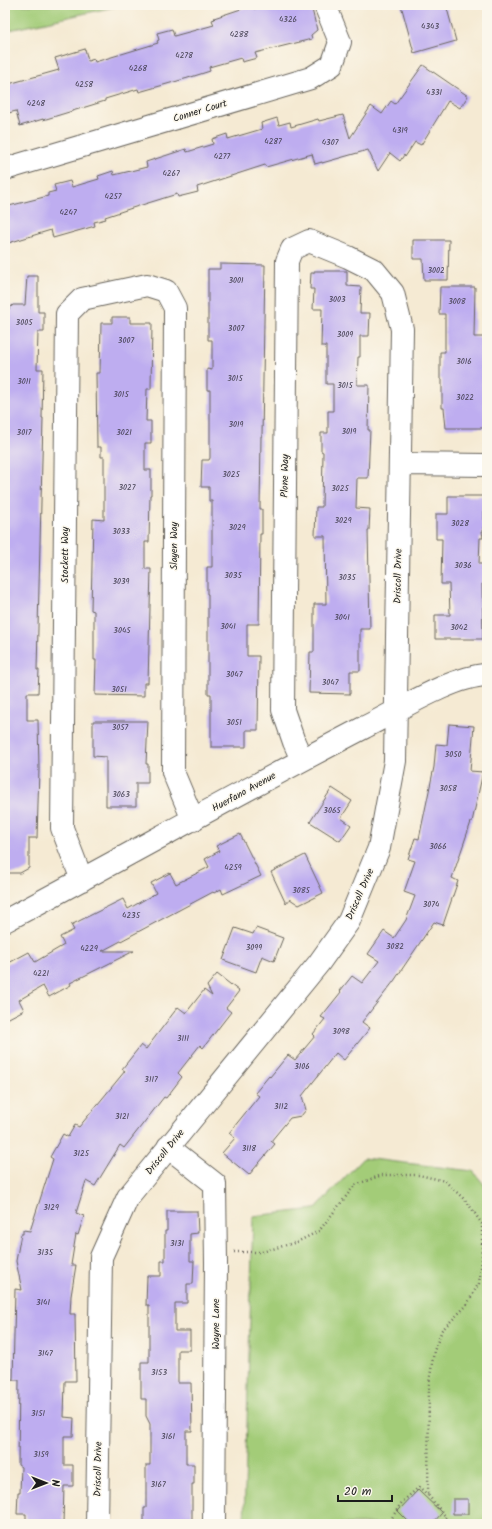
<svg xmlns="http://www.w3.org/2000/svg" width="492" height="1529" font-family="Kalam,sans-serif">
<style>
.green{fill:#a3cc78;stroke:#60744a}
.building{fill:#beadf0}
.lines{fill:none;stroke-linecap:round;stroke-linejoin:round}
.minor-casing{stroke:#68645c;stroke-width:24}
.path{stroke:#68645c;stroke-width:2.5;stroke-dasharray:1 3;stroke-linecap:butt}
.minor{stroke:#fff;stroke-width:22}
.labels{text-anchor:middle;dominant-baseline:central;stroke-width:3;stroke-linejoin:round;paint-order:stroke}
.number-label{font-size:8px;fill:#444051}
.street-label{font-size:10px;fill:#1c1c1c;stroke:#fbf7ec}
</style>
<rect width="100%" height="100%" fill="#fbf7ec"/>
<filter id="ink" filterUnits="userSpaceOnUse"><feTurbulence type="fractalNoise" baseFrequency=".025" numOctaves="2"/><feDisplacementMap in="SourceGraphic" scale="8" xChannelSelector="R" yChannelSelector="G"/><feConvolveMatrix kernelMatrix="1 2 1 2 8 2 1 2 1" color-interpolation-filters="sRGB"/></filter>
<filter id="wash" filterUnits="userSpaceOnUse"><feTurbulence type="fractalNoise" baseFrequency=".012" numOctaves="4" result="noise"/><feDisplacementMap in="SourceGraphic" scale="16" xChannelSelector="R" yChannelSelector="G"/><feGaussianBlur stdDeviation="0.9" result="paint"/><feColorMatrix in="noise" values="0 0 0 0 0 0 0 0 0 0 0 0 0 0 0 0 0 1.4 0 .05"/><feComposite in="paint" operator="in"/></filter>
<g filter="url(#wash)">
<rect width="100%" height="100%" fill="#f5ead3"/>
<path class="green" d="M 5,5 L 123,5 L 5,31 Z
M 363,1158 L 473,1171 L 487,1188 L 487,1524 L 244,1524 L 253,1216 L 315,1209 Z"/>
<g id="blocks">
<path class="building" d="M 253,5 L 254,9 L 269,5 L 311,5 L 317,30 L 311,35 L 312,39 L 255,53 L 257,58 L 242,62 L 241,58 L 209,67 L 210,71 L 188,78 L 139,92 L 138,89 L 105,99 L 105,101 L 43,120 L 43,119 L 20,126 L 16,111 L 5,114 L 5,85 L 59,70 L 55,58 L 85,49 L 88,61 L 94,59 L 95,62 L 158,43 L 157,41 L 159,40 L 157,33 L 172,29 L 174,36 L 214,25 L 212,20 L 215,19 L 214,18 Z
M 401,5 L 446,5 L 456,41 L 414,53 Z
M 423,65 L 468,96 L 460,108 L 448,101 L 421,145 L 415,142 L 405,157 L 404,155 L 400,161 L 390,153 L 378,171 L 368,150 L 322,163 L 322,162 L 315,164 L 312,154 L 266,167 L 265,165 L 197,187 L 198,192 L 178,197 L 177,194 L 132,208 L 105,217 L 106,219 L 94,222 L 95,226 L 53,238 L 51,230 L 5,244 L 5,207 L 48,196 L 48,193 L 56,191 L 54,185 L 70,181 L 72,187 L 99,179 L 98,176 L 113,171 L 114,175 L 147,167 L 146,162 L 186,149 L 187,152 L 213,144 L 212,139 L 227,134 L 228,139 L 262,129 L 261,123 L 277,118 L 279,125 L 290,122 L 291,127 L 318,119 L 319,121 L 343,115 L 350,138 L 371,106 L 382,114 L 391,101 L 395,104 Z
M 413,240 L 449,240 L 448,280 L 424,280 L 423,259 L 413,259 Z
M 220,264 L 265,265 L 262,436 L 261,436 L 260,509 L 262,509 L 262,534 L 260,534 L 259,624 L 247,624 L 247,656 L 259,656 L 258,730 L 246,730 L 246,747 L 211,747 L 211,694 L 208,694 L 208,594 L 207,594 L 207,567 L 212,567 L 212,501 L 209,501 L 209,487 L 201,487 L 202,460 L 209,460 L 210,458 L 210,390 L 207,390 L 207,369 L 212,370 L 212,340 L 208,340 L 208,269 L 220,269 Z
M 314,271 L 347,271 L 347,286 L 361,287 L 360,313 L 370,313 L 369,336 L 360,336 L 360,357 L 358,357 L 357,385 L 369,385 L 368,430 L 370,430 L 368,478 L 357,478 L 356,508 L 370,509 L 369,530 L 368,530 L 370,629 L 360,629 L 360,671 L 350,671 L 350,694 L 309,693 L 310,652 L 314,652 L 314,604 L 326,604 L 325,536 L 315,536 L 316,507 L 322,507 L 323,452 L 321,451 L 321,433 L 328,433 L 328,411 L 333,411 L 333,384 L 326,384 L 326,346 L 321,346 L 322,309 L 313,309 L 314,289 L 310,289 L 311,273 L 314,273 Z
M 27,276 L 38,276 L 38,312 L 44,312 L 44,332 L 38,332 L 37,369 L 43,369 L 42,418 L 43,418 L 37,670 L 39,670 L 38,693 L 27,693 L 27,720 L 38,720 L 39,769 L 37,838 L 29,838 L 29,868 L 20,873 L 5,873 L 5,312 L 13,305 L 25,305 Z
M 440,287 L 475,287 L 474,337 L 485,337 L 485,355 L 487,355 L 487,428 L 446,428 L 444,408 L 442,408 L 442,379 L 440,379 L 440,352 L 445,352 L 445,314 L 439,314 Z
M 112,317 L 130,317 L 130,323 L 152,323 L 151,389 L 147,389 L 146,421 L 151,421 L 151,443 L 145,443 L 145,470 L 151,470 L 151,495 L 150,495 L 149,542 L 145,542 L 145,569 L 151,569 L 148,683 L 144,683 L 144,696 L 95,695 L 96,660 L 94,660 L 94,611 L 91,610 L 93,519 L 104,520 L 104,457 L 101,457 L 101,447 L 97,447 L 96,373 L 100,373 L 101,323 L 112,323 Z
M 448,496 L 484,496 L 484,531 L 482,531 L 483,538 L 480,538 L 479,564 L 485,564 L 485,584 L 482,584 L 483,639 L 435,639 L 435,615 L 450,615 L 449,584 L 441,584 L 442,539 L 436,539 L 436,514 L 448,514 Z
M 93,721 L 148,721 L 146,764 L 148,764 L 148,783 L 136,783 L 136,806 L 106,806 L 106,757 L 93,756 Z
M 449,724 L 474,726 L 470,771 L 483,772 L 472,822 L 471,822 L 452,878 L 458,881 L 443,925 L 434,922 L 394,981 L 362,1022 L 370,1028 L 344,1060 L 336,1053 L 302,1096 L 306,1110 L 301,1116 L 290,1118 L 271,1141 L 275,1144 L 249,1175 L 222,1153 L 235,1138 L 229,1133 L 259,1096 L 255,1093 L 269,1076 L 270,1077 L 288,1055 L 295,1060 L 315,1036 L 313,1034 L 325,1019 L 321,1017 L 341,992 L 340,991 L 352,976 L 362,983 L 379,961 L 368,954 L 384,931 L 394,938 L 406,920 L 415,896 L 404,892 L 415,861 L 408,859 L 415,838 L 419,839 L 434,767 L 436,744 L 447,745 Z
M 332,788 L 352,801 L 341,818 L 351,825 L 340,841 L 310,822 Z
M 240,834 L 261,876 L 223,894 L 221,889 L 214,893 L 213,892 L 102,951 L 134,951 L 70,983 L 71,985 L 49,997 L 43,986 L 19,1000 L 24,1010 L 5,1020 L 5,965 L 29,952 L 35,962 L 64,945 L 60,937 L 74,930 L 71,925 L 123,899 L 128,909 L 156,893 L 151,883 L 170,873 L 176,884 L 209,867 L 205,859 L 219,851 L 216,846 Z
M 305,855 L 323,893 L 299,905 L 290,899 L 286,904 L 271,872 Z
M 235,928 L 253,934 L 256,928 L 283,938 L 274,961 L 262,956 L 256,972 L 223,960 Z
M 217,974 L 239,991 L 226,1008 L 231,1012 L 203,1048 L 200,1045 L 178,1073 L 182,1077 L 166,1098 L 164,1097 L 124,1148 L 120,1145 L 95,1186 L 86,1181 L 76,1213 L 84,1216 L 78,1235 L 76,1234 L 71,1265 L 76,1265 L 71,1296 L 70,1314 L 75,1314 L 76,1381 L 65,1381 L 64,1417 L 74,1418 L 73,1436 L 64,1436 L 64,1465 L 73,1465 L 73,1486 L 64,1486 L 63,1524 L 26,1524 L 26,1514 L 17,1514 L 18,1492 L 20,1492 L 21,1467 L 18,1465 L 19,1380 L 13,1380 L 15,1289 L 22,1290 L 16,1261 L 21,1234 L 23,1234 L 23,1230 L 30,1231 L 53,1159 L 50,1157 L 63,1134 L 68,1137 L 75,1125 L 79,1127 L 125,1071 L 122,1069 L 141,1045 L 146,1049 L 178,1007 L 186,1013 L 204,990 L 212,996 L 207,986 Z
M 167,1211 L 197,1211 L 198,1233 L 190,1234 L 190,1261 L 194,1261 L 193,1284 L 187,1284 L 187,1303 L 175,1303 L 175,1331 L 190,1331 L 190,1350 L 178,1350 L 178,1383 L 191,1383 L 192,1431 L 186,1431 L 186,1464 L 194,1464 L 194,1484 L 192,1484 L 192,1524 L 144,1524 L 144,1508 L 146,1508 L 146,1465 L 150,1465 L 150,1424 L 146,1416 L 146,1399 L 141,1399 L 141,1362 L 149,1362 L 149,1305 L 146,1305 L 147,1276 L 161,1276 L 161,1261 L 165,1261 L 165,1231 L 167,1231 Z
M 418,1490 L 442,1513 L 432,1524 L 411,1524 L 398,1511 Z
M 453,1499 L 468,1499 L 468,1514 L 453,1514 Z"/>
</g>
</g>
<g filter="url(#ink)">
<use href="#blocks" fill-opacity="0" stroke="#68645c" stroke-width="1"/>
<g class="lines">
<g class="minor-casing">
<path id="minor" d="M 5,169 L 311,78 L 332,65 L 340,42 L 325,5
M 400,464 L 487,465
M 82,880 L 62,828 L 67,314 L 82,299 L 147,285 L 166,291 L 175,308 L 173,772 L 193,820
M 5,921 C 125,857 244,790 365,727 C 398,711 452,676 487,675
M 168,1147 L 215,1184 L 216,1263 L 214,1524
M 97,1524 L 101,1257 L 128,1197 L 319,963 L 349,921 L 379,848 L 395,761 L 402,329 L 393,293 L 374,270 L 348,257 L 309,241 L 292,249 L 287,261 L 283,710 L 294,742 L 302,760"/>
</g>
<path class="path" d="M 234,1252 L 262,1252 L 297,1242 L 319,1231 L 355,1185 L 382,1175 L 419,1175 L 445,1181 L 467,1202 L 482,1224 L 482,1259 L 479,1283 L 466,1306 L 442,1330 L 434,1351 L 429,1383 L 428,1495 L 446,1517 L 440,1524
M 388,1524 L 402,1502 L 419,1487 L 428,1495"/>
<use href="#minor" class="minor"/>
</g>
</g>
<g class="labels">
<g class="number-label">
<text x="288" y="19">4326</text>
<text x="430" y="26">4343</text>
<text x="239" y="34">4288</text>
<text x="184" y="55">4278</text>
<text x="138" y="68">4268</text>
<text x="84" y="84">4258</text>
<text x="434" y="92">4331</text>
<text x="36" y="103">4248</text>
<text x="400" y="130">4319</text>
<text x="273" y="141">4287</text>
<text x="330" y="142">4307</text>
<text x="222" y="156">4277</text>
<text x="171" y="173">4267</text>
<text x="113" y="196">4257</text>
<text x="68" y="212">4247</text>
<text x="436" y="270">3002</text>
<text x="236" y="280">3001</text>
<text x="337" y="299">3003</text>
<text x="457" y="301">3008</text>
<text x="24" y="322">3005</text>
<text x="236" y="328">3007</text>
<text x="345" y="334">3009</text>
<text x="126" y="340">3007</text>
<text x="464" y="361">3016</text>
<text x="235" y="378">3015</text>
<text x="24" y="381">3011</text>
<text x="345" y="385">3015</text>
<text x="121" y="394">3015</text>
<text x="465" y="397">3022</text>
<text x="236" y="424">3019</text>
<text x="349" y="431">3019</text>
<text x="24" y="432">3017</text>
<text x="124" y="432">3021</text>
<text x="231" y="474">3025</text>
<text x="127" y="487">3027</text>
<text x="340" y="488">3025</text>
<text x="343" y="520">3029</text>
<text x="460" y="523">3028</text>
<text x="237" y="527">3029</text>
<text x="121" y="531">3033</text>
<text x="463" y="565">3036</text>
<text x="233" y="575">3035</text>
<text x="347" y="577">3035</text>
<text x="121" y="581">3039</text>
<text x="342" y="617">3041</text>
<text x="228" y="626">3041</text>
<text x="459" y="627">3042</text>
<text x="122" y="630">3045</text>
<text x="234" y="674">3047</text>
<text x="330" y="682">3047</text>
<text x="119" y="689">3051</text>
<text x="234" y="722">3051</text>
<text x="120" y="727">3057</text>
<text x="453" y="754">3050</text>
<text x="448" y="788">3058</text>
<text x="121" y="794">3063</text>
<text x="332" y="810">3065</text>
<text x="438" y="846">3066</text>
<text x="233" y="867">4259</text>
<text x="301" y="890">3085</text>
<text x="431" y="904">3074</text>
<text x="131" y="915">4235</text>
<text x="395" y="946">3082</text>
<text x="254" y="947">3099</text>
<text x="89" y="948">4229</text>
<text x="41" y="973">4221</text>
<text x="341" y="1031">3098</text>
<text x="183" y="1038">3111</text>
<text x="302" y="1066">3106</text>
<text x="151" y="1079">3117</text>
<text x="281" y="1106">3112</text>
<text x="122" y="1116">3121</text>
<text x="249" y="1148">3118</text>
<text x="81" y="1153">3125</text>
<text x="51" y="1207">3129</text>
<text x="177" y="1243">3131</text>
<text x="45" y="1252">3135</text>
<text x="43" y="1302">3141</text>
<text x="45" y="1353">3147</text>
<text x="159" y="1372">3153</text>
<text x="38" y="1413">3151</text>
<text x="168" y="1436">3161</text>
<text x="41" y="1454">3159</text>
<text x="158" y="1484">3167</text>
</g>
<g class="street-label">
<text transform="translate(200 111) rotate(-17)">Conner Court</text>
<text transform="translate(285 476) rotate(-89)">Plone Way</text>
<text transform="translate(174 546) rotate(-90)">Slayen Way</text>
<text transform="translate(65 555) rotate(-90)">Stockett Way</text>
<text transform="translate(398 576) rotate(-89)">Driscoll Drive</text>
<text transform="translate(244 792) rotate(-29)">Huerfano Avenue</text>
<text transform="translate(360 894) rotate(-66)">Driscoll Drive</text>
<text transform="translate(165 1152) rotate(-51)">Driscoll Drive</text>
<text transform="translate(216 1324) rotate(-90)">Wayne Lane</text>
<text transform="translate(98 1469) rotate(-89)">Driscoll Drive</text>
</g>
</g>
<rect width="492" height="1529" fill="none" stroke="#fbf7ec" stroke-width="20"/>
<g transform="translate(46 1483) rotate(90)" stroke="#fbf7ec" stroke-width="3" paint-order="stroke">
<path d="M0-3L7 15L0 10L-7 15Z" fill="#1c1c1c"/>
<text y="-6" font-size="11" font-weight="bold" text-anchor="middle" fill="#1c1c1c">N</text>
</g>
<path d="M338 1495v6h54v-6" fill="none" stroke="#1c1c1c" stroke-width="2"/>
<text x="344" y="1495" font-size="12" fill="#1c1c1c" stroke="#fbf7ec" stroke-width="3" paint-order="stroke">20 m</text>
</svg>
